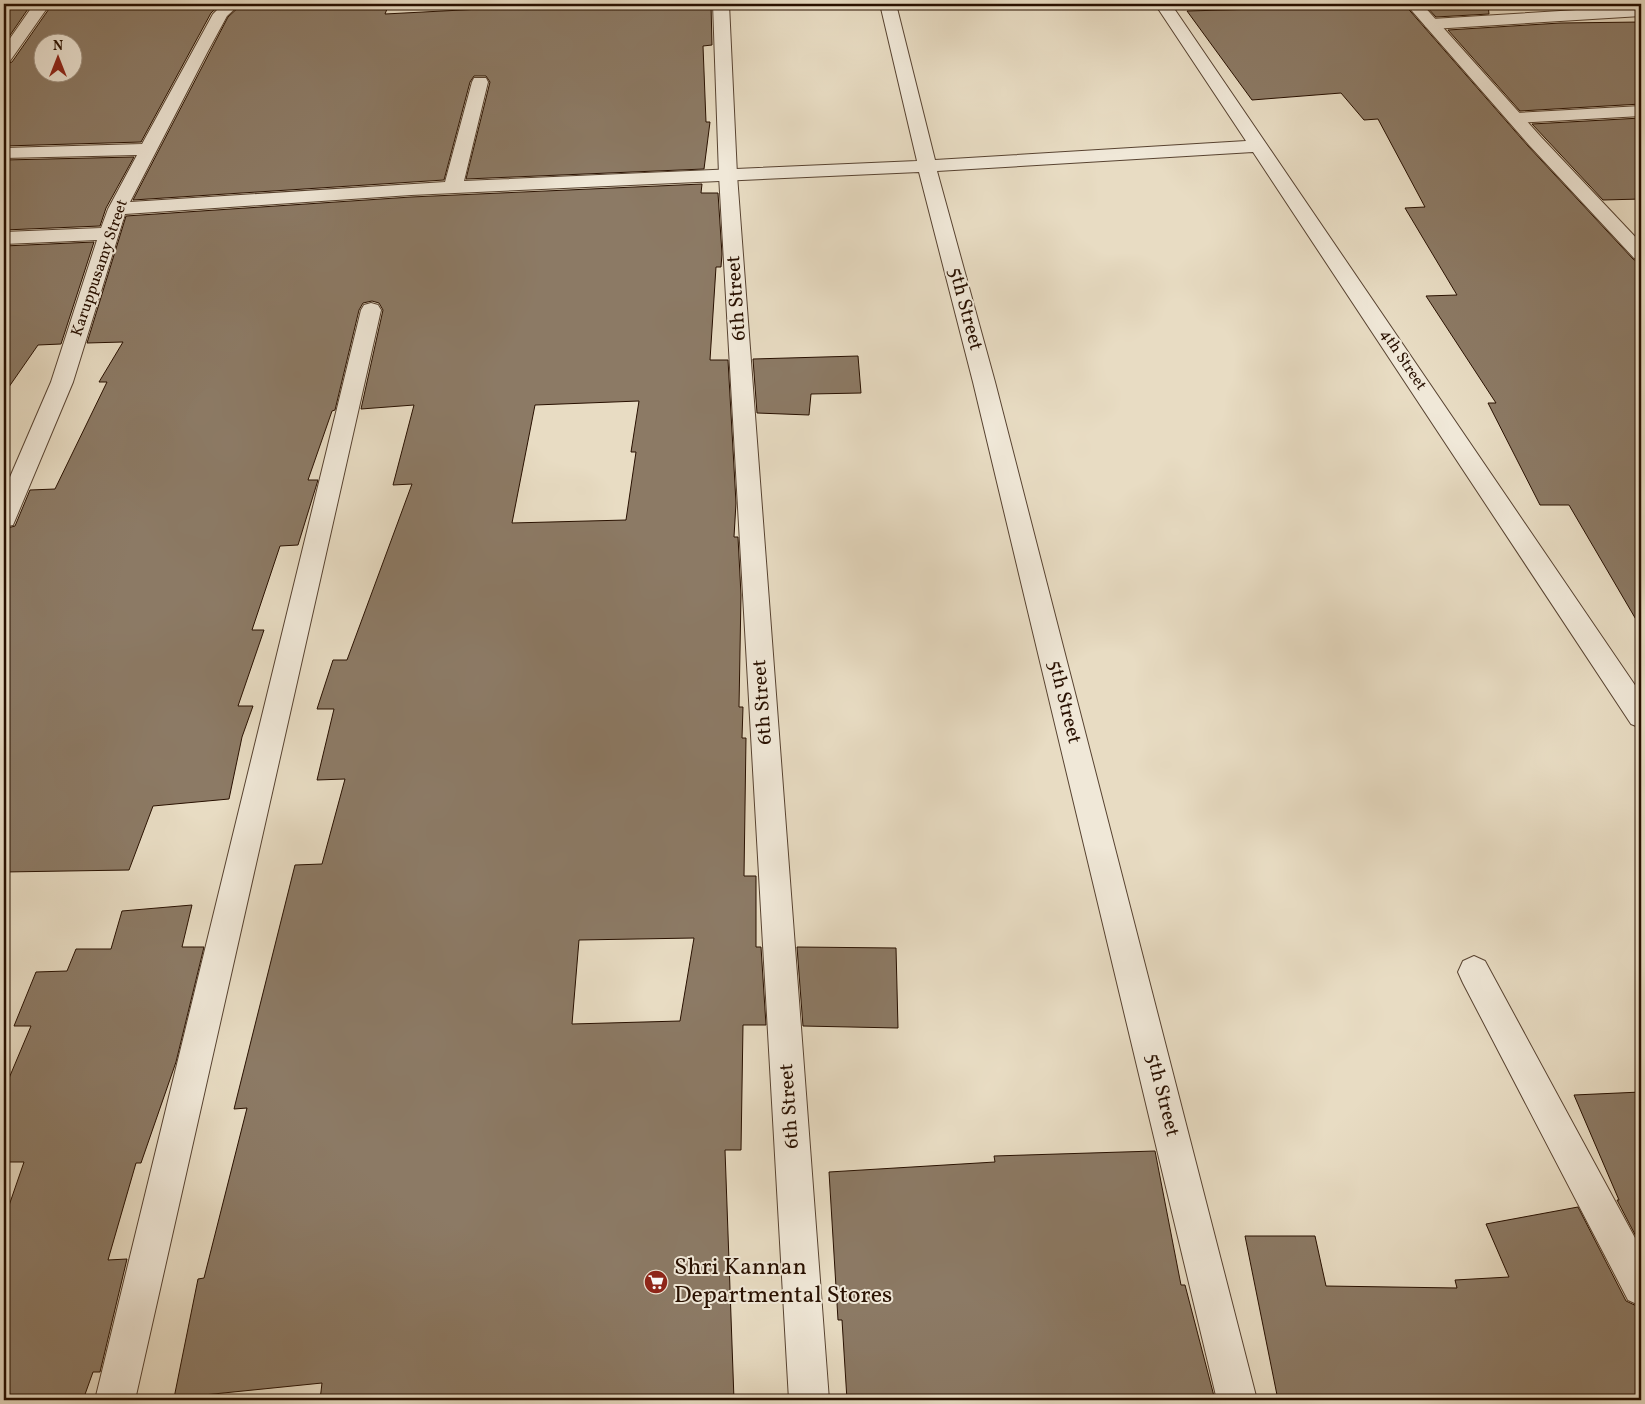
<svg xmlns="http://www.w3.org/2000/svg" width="1645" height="1404" font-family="Vollkorn,serif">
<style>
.building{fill:#8c7a65;stroke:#281000;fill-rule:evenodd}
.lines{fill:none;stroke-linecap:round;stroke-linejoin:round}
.minor-casing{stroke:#584331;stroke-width:2}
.tertiary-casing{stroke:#584331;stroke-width:2}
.minor{fill:#f0e8d8;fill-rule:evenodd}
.tertiary{fill:#f0e8d8;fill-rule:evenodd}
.labels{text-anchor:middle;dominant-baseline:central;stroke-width:4;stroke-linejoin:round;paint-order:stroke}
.far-street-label{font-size:16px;fill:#281000;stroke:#f0e8d8}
.street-label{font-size:20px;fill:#281000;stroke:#f0e8d8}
.near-poi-label{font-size:24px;fill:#281000;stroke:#f0e8d8;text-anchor:start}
</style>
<rect width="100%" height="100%" fill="#e8dcc3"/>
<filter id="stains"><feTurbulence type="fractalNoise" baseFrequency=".004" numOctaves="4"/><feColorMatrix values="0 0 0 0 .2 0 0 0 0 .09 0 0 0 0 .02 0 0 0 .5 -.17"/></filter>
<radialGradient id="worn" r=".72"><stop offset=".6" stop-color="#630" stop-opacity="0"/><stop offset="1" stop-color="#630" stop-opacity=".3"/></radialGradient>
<path class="building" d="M 154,4 L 221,4 L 211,13 L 141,142 L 4,146 L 4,65 L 12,62 L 51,6 ZM 42,42 L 72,42 L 72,72 L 42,72 Z
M 242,4 L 389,4 L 385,14 L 481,9 L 482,6 L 601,8 L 602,4 L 711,4 L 712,45 L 703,46 L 706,122 L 710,122 L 704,169 L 466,179 L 490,82 L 486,76 L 474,76 L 470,82 L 444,180 L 133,200 L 228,17 Z
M 1328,4 L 1404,4 L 1528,146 L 1633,259 L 1641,264 L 1641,628 L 1569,505 L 1540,505 L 1488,403 L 1496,403 L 1426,296 L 1457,295 L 1405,208 L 1425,207 L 1378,119 L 1364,120 L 1341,93 L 1252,100 L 1187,11 L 1331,7 Z
M 1424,4 L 1488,4 L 1489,14 L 1436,17 Z
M 4,6 L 30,6 L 4,44 Z
M 1641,22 L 1641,104 L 1520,111 L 1448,30 L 1560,23 Z
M 1641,118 L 1641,199 L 1603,200 L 1532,124 Z
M 134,157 L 106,208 L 100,226 L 4,230 L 4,160 Z
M 702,184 L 701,193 L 718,193 L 722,254 L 721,267 L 716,267 L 710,360 L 728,360 L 736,503 L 734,537 L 738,537 L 741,595 L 739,707 L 743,707 L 742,738 L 746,738 L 744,876 L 756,876 L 756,947 L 761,947 L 766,1025 L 743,1025 L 741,1150 L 725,1150 L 734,1400 L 320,1400 L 322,1383 L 174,1398 L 198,1279 L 204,1278 L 247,1108 L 234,1109 L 295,865 L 322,864 L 345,779 L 317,780 L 334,709 L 317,709 L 333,660 L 347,660 L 412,484 L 393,485 L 414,405 L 361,409 L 383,310 L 379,303 L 372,301 L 363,303 L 359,310 L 335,410 L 332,411 L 308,480 L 318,480 L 298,545 L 280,546 L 252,630 L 264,630 L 238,706 L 253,706 L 242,737 L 229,799 L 153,806 L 129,870 L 4,872 L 4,529 L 15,526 L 30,490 L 55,489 L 107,382 L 99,382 L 123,342 L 87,343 L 126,216 L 411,197 ZM 639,401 L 631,452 L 636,452 L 626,520 L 512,523 L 535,405 ZM 694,938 L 680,1021 L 572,1024 L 579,940 Z
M 94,242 L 61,344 L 38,345 L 4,394 L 4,246 Z
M 858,356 L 861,393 L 811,394 L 809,415 L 757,413 L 753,359 Z
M 192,905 L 182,947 L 204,947 L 176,1062 L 141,1163 L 136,1163 L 108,1260 L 127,1259 L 100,1372 L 93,1372 L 83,1400 L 4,1400 L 4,1220 L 24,1162 L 4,1162 L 4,1090 L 31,1026 L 14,1026 L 36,972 L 67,971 L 76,949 L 111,949 L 122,911 Z
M 797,947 L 896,948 L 898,1028 L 803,1026 Z
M 1641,1092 L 1641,1246 L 1617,1200 L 1619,1200 L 1574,1095 Z
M 1155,1151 L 1181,1285 L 1185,1285 L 1215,1400 L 847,1400 L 842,1320 L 838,1320 L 829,1172 L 995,1162 L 994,1156 Z
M 1578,1207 L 1626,1301 L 1641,1308 L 1641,1400 L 1278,1400 L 1245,1236 L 1315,1236 L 1326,1286 L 1457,1288 L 1455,1280 L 1509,1277 L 1486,1224 Z"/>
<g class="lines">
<g class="minor-casing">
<path id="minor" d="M 34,4 L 50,4 L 10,61 L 4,63 L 4,47 Z
M 223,4 L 240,4 L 227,16 L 208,51 L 130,202 L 445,182 L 472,82 L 474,78 L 486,78 L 488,82 L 464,181 L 917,161 L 880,4 L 896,4 L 935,160 L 1246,141 L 1155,4 L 1171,4 L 1641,694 L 1641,728 L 1631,724 L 1253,152 L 937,171 L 995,382 L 1257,1400 L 1217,1400 L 973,382 L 919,172 L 411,195 L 125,214 L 73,382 L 16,518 L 13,525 L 4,527 L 4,491 L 51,382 L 97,240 L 4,244 L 4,232 L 101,228 L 108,209 L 137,155 L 4,158 L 4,148 L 142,144 L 213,14 Z
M 1641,6 L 1641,16 L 1432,29 L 1426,27 L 1424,24 L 1426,21 L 1432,19 Z
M 1641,106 L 1641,116 L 1516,123 L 1510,122 L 1507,118 L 1510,114 L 1516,113 Z
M 371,303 L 378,305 L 381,310 L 135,1400 L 95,1400 L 361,310 L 364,305 Z"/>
</g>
<g class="tertiary-casing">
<path id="tertiary" d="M 713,4 L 729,4 L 737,175 L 829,1400 L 789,1400 L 719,175 Z
M 1406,4 L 1422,4 L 1541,137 L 1641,243 L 1641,260 L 1634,258 L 1529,145 Z
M 1474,956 L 1485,961 L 1641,1249 L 1641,1306 L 1628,1300 L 1463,983 L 1458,972 L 1463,961 Z"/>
</g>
<use href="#minor" class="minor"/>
<use href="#tertiary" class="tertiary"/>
</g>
<defs>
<g id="supermarket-disc" transform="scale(1.25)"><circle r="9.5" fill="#8f2418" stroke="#f0e8d8"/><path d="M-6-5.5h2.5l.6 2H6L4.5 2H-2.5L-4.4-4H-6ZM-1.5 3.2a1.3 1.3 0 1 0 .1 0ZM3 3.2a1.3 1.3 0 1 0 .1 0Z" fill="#fff"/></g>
</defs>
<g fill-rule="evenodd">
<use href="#supermarket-disc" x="656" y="1282"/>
</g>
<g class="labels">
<g class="far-street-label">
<text transform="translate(100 268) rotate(-71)">Karuppusamy Street</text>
<text transform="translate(1403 360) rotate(56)">4th Street</text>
</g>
<g class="street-label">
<text transform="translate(737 298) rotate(-94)">6th Street</text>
<text transform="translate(965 309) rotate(75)">5th Street</text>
<text transform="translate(763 702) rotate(-94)">6th Street</text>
<text transform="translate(1064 702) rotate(76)">5th Street</text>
<text transform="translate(1162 1095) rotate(76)">5th Street</text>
<text transform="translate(790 1106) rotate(-94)">6th Street</text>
</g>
<g class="near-poi-label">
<text x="674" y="1268">Shri Kannan<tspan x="674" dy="28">Departmental Stores</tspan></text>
</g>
</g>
<rect width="1645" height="1404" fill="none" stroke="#e8dcc3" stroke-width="20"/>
<rect x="5" y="5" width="1635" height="1394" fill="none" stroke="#281000" stroke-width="2.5"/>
<rect x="10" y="10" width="1625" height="1384" fill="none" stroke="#281000"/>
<g transform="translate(58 58)"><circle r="24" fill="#f0e8d8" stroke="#a09282"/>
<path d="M0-4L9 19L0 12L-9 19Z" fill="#8f2418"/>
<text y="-8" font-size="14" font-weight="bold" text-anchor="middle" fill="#281000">N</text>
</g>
<rect width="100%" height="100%" filter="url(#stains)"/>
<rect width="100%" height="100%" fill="url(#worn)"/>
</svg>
